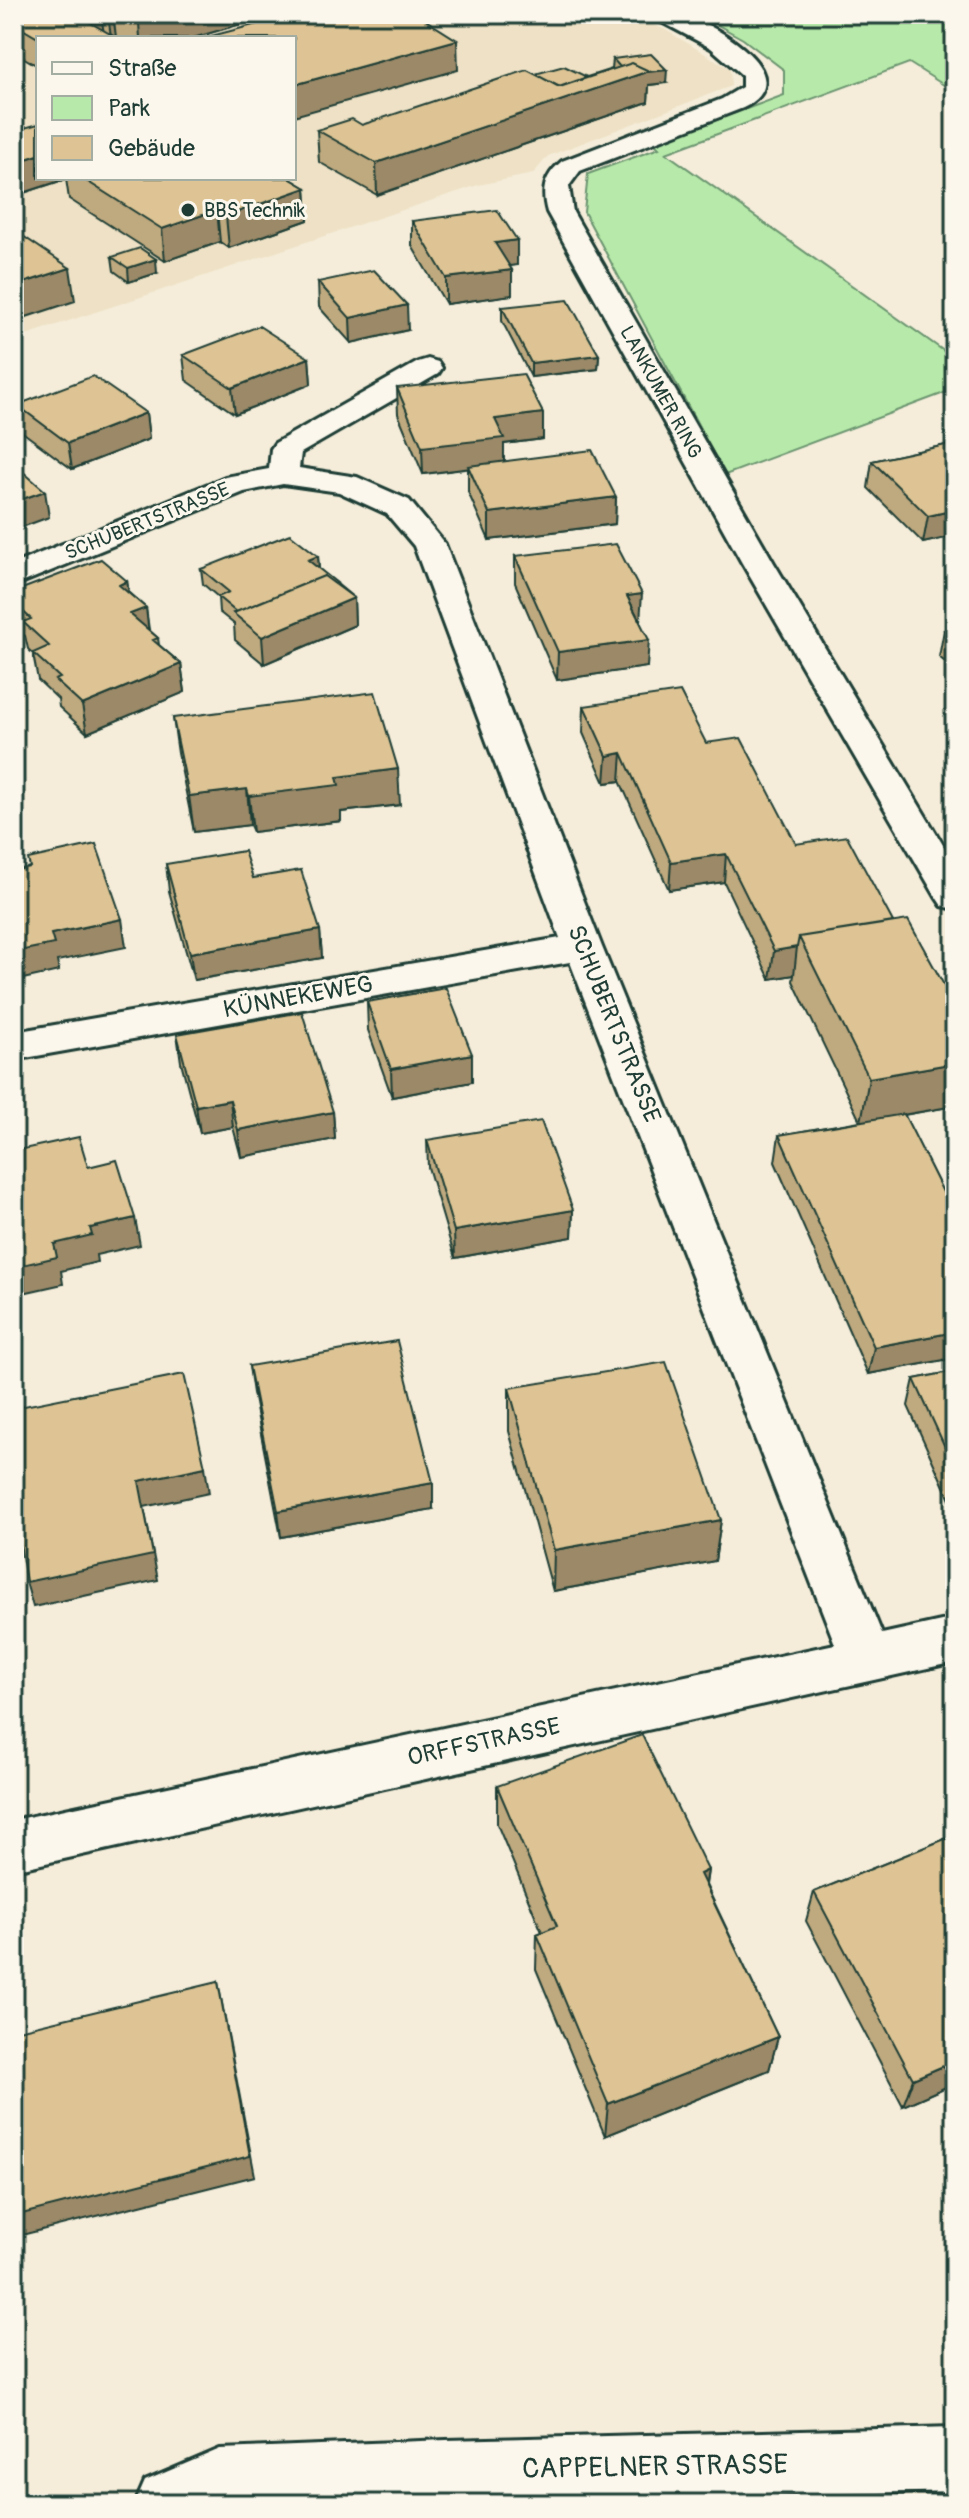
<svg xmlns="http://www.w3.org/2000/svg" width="969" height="2518" font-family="Pangolin,sans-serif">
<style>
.built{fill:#eee1c5;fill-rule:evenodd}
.green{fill:#b7eaaa;stroke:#6b946f;stroke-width:2}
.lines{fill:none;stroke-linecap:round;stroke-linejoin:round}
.street-casing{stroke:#1f3d34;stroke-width:6}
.secondary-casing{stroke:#1f3d34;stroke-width:6}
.street{fill:#fbf7ec;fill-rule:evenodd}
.secondary{fill:#fbf7ec;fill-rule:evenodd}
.wall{fill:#bfa97f;stroke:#1f3d34;stroke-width:2}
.shaded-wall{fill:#9b8968;stroke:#1f3d34;stroke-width:2}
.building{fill:#dec494;stroke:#1f3d34;stroke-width:2}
.poi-dot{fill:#1f3d34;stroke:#fbf7ec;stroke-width:3}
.labels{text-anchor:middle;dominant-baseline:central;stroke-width:6;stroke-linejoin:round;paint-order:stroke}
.far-poi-label{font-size:20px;fill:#1f3d34;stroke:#fbf7ec;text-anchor:start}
.far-street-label{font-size:20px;fill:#1f3d34;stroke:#fbf7ec}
.street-label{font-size:24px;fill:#1f3d34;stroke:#fbf7ec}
.near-street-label{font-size:28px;fill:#1f3d34;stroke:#fbf7ec}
</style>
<rect width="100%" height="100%" fill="#f5edda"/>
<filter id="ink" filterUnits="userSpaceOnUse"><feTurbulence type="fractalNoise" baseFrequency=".0125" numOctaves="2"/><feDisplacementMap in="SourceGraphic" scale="16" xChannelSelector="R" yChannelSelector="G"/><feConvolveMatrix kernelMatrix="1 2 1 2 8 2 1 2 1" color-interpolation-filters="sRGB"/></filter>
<g filter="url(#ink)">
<path class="built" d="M 14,14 L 621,14 L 664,29 L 730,69 L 731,86 L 548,156 L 533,174 L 478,185 L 14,339 ZM 38,38 L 294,38 L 294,178 L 38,178 Z"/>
<path class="green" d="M 698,14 L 955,14 L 955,92 L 909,63 L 666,153 L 955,359 L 955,389 L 725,475 L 584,212 L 588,174 L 659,148 L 654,143 L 784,95 L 784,70 L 743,39 Z"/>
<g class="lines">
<g class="street-casing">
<path id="street" d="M 653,14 C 662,14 675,12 684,15 C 717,25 805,77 743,108 L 580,171 L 569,186 L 573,212 L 774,563 L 955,865 L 955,909 L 942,906 L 936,897 L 742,563 L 547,212 C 541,190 544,176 562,161 L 722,99 L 742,87 L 742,75 L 711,48 L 656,19 Z
M 428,359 L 438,362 L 442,368 L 438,374 L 301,453 L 299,468 L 357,477 L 409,500 L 445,544 L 602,947 L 882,1634 L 955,1618 L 955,1662 L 14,1870 L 14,1820 L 835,1644 L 570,962 L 14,1060 L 14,1032 L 560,938 L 414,546 L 387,514 L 339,492 L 283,484 L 244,492 L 14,586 L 14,564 L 225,477 L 269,469 L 271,449 L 275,443 L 418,362 Z"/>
</g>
<g class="secondary-casing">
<path id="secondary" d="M 955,2427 L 955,2491 L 462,2504 L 135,2504 L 145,2481 L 220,2449 L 446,2440 Z"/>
</g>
<use href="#street" class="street"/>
<use href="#secondary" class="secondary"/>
</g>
<path class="wall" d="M 14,14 L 275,14 L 193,38 L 38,38 L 38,66 L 14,52 Z
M 613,59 L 666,83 L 649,85 L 648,102 L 377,195 L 319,162 L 317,130 L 362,125 L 535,74 L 587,77 L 612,69 Z
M 14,131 L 38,178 L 289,178 L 306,188 L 308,220 L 229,248 L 220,242 L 165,261 L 69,199 L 66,179 L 14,196 Z
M 412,221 L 517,240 L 517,265 L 509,266 L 512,270 L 512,295 L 446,304 L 412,246 Z
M 112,257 L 157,273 L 129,282 L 114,271 Z
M 318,282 L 408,330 L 351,343 L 319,307 Z
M 502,307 L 599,355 L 598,369 L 531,377 L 502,321 Z
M 183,355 L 309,358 L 311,384 L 235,414 L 186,380 Z
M 397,388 L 543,439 L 504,444 L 504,461 L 616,497 L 615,524 L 489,540 L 468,492 L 468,468 L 423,474 L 398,414 Z
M 17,405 L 146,413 L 149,439 L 72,469 L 21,431 Z
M 955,443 L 955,536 L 923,543 L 868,488 L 872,461 Z
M 318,556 L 319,569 L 354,598 L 355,625 L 264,664 L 235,640 L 234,624 L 219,612 L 218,597 L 203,584 L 201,569 Z
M 515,556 L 640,621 L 647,667 L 557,680 L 515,583 Z
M 127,581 L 129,593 L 146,608 L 149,630 L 158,638 L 159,645 L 181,664 L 185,692 L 87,733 L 59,707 L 58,699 L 38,680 L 33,654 L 28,649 L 25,636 L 14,626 L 14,592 Z
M 955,626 L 955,670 L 939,657 L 944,630 Z
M 584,706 L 706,743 L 796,844 L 893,922 L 955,1005 L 955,1106 L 904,1115 L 955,1216 L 955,1358 L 868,1374 L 775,1162 L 779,1135 L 860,1121 L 793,981 L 794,975 L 770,979 L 724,882 L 669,890 L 620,781 L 605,783 L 583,733 Z
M 173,718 L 400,805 L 341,812 L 341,821 L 253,832 L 250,825 L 194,832 L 178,753 Z
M 166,864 L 253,878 L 320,930 L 322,958 L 194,980 L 169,891 Z
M 367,1002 L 472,1054 L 472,1082 L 392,1097 L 368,1030 Z
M 177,1034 L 333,1112 L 335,1139 L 241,1157 L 233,1127 L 200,1133 L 181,1062 Z
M 427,1140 L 573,1210 L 572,1237 L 455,1258 L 428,1167 Z
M 249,1366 L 433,1509 L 281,1537 L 253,1393 Z
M 955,1371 L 955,1511 L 908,1406 L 914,1379 Z
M 509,1388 L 721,1520 L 715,1561 L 553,1591 L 509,1431 Z
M 497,1786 L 708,1870 L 706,1885 L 778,2037 L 769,2070 L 605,2136 L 536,1969 L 537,1934 L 542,1932 L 497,1824 Z
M 955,1835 L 955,2083 L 903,2106 L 806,1921 L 814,1892 Z"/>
<path class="shaded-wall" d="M 73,14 L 101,14 L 104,34 Z
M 108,14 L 113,14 L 116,37 L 111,38 Z
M 169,14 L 275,14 L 193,38 L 140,38 L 139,23 Z
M 457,40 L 458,70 L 294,116 L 294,85 Z
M 667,70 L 666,83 L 649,85 L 648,102 L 377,195 L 376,163 L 649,71 Z
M 38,155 L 38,178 L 66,178 L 66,179 L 14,196 L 14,163 Z
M 306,188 L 308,220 L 229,248 L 226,216 Z
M 217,210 L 220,242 L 165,261 L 162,229 Z
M 517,240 L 517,265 L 495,268 L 495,243 Z
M 156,259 L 157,273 L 129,282 L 128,268 Z
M 70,268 L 75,301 L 14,321 L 14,286 Z
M 512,270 L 512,295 L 446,304 L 446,278 Z
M 407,305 L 408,330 L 351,343 L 350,318 Z
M 599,355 L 598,369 L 531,377 L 531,363 Z
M 309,358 L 311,384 L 235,414 L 232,388 Z
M 146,413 L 149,439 L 72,469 L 68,443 Z
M 543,413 L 543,439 L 504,444 L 504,464 L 423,474 L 422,447 L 495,419 Z
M 45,491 L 49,517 L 14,530 L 14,502 Z
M 616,497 L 615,524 L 489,540 L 489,513 Z
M 955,510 L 955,536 L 923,543 L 928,516 Z
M 318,556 L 319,571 L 308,560 Z
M 127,581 L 131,608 L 119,585 Z
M 642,594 L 640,621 L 627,596 Z
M 354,598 L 355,625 L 264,664 L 262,637 Z
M 146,608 L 149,635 L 130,614 Z
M 649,640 L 647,667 L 557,680 L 558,652 Z
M 181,664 L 185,692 L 87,733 L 82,705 Z
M 622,753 L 620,781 L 605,783 L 607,756 Z
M 398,769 L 400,805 L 341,812 L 341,821 L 253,832 L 249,796 L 337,777 Z
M 247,789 L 250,825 L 194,832 L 189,796 Z
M 726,854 L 724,882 L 669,890 L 671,862 Z
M 122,919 L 126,947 L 57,961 L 59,971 L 14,981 L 14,952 L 51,934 Z
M 320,930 L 322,958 L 194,980 L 190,953 Z
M 797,947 L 794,975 L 770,979 L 774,951 Z
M 472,1054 L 472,1082 L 392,1097 L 391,1069 Z
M 955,1063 L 955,1106 L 861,1122 L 869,1078 Z
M 230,1100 L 233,1127 L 200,1133 L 196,1106 Z
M 333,1112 L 335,1139 L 241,1157 L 238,1130 Z
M 573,1210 L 572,1237 L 455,1258 L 454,1231 Z
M 135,1218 L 140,1245 L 96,1255 L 97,1262 L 61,1271 L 63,1284 L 14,1295 L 14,1267 L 54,1244 L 90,1228 Z
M 955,1332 L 955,1358 L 868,1374 L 874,1347 Z
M 205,1467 L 209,1493 L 144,1507 L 158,1580 L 33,1607 L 26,1582 L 139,1481 Z
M 433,1483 L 433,1509 L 281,1537 L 278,1511 Z
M 721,1520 L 715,1561 L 553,1591 L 554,1550 Z
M 708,1870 L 702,1907 L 700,1874 Z
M 218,1982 L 255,2176 L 14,2237 L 14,2216 Z
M 778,2037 L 769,2070 L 605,2136 L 608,2104 Z
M 955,2061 L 955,2083 L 903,2106 L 913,2079 Z"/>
<path class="building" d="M 14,14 L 75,14 L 117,38 L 38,38 L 14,24 Z
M 124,14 L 169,14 L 139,23 Z
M 295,14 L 416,14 L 457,40 L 294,85 L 294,38 L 204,38 Z
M 651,54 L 667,70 L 649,72 L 649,71 L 632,63 L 620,67 L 613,59 Z
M 632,63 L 649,71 L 376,163 L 317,130 L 352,119 L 362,125 L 527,70 L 560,87 Z
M 564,66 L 587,77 L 559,87 L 535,74 Z
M 38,124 L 38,155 L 14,163 L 14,131 Z
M 82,178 L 289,178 L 306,188 L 226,216 L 217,210 L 162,229 Z
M 497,210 L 517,240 L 495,243 L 512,270 L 446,278 L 412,221 Z
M 14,230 L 70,268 L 14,286 Z
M 140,248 L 156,259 L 128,268 L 112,257 Z
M 374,270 L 407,305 L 350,318 L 318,282 Z
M 568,300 L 599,355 L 531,363 L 502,307 Z
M 259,326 L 309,358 L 232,388 L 183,355 Z
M 523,374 L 543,413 L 495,419 L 504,438 L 422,447 L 397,388 Z
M 93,376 L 146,413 L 68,443 L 17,405 Z
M 955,443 L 955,510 L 928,516 L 872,461 Z
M 592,450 L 616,497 L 489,513 L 468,466 Z
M 14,464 L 45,491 L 14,502 Z
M 290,534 L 318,556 L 308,560 L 337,583 L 335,584 L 324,576 L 236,612 L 218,597 L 229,592 L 201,569 Z
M 616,544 L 642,594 L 627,596 L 649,640 L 558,652 L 515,556 Z
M 101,559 L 127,581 L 119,585 L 146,608 L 130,614 L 158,638 L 153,640 L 181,664 L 82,705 L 55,680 L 60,678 L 33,653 L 49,646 L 23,622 L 31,619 L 14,603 L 14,592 Z
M 324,576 L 354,598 L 262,637 L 233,613 Z
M 955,626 L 955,639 L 944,630 Z
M 375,692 L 398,769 L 337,777 L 339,785 L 249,796 L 247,789 L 189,796 L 173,718 Z
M 680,692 L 706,743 L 741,738 L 796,844 L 847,836 L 893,922 L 799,937 L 797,947 L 774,951 L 726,854 L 671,862 L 622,753 L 607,756 L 584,706 Z
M 96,844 L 122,919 L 51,934 L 54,944 L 14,952 L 14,871 L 30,867 L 28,859 Z
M 244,851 L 253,878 L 301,870 L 320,930 L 190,953 L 166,864 Z
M 908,920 L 955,1005 L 955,1063 L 869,1078 L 799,937 Z
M 446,988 L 472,1054 L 391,1069 L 367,1002 Z
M 302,1012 L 333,1112 L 238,1130 L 230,1100 L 196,1106 L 177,1034 Z
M 904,1114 L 955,1216 L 955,1332 L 874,1347 L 779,1135 Z
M 541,1121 L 573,1210 L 454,1231 L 427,1140 Z
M 79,1137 L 88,1167 L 117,1160 L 135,1218 L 90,1228 L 92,1235 L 54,1244 L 57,1257 L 14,1267 L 14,1151 Z
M 397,1341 L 433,1483 L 278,1511 L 249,1366 Z
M 666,1362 L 721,1520 L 554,1550 L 509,1388 Z
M 955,1371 L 955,1469 L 914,1379 Z
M 184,1374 L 205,1467 L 139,1481 L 153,1555 L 26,1582 L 14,1504 L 14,1408 Z
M 642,1735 L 708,1870 L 700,1874 L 778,2037 L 608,2104 L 537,1934 L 557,1926 L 497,1786 Z
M 955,1835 L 955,2061 L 913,2079 L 814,1892 Z
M 218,1982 L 250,2156 L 14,2216 L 14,2031 Z"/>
</g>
<circle class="poi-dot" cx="188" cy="210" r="8"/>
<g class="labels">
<g class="far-poi-label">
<text x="204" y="210">BBS Technik</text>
</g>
<g class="far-street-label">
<text transform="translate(661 392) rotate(61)">LANKUMER RING</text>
<text transform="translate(147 521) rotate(-22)">SCHUBERTSTRASSE</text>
</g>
<g class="street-label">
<text transform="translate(298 997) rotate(-10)">KÜNNEKEWEG</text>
<text transform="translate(614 1024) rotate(68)">SCHUBERTSTRASSE</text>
<text transform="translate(484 1742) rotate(-12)">ORFFSTRASSE</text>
</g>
<g class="near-street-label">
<text transform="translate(655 2467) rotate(-1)">CAPPELNER STRASSE</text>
</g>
</g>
<rect width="969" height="2518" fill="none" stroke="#fbf7ec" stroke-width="48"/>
<rect x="24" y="24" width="921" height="2470" fill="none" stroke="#1f3d34" stroke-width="3" filter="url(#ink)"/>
<rect x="36" y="36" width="260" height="144" fill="#fbf7ec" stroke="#a3ada2" stroke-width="2"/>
<rect x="52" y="62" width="40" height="12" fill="#fbf7ec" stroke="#a3ada2" stroke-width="2"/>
<text x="108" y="76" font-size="24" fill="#1f3d34">Straße</text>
<rect x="52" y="96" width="40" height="24" fill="#b7eaaa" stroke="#a3ada2" stroke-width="2"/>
<text x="108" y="116" font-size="24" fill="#1f3d34">Park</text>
<rect x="52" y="136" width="40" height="24" fill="#dec494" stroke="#a3ada2" stroke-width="2"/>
<text x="108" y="156" font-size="24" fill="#1f3d34">Gebäude</text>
</svg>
